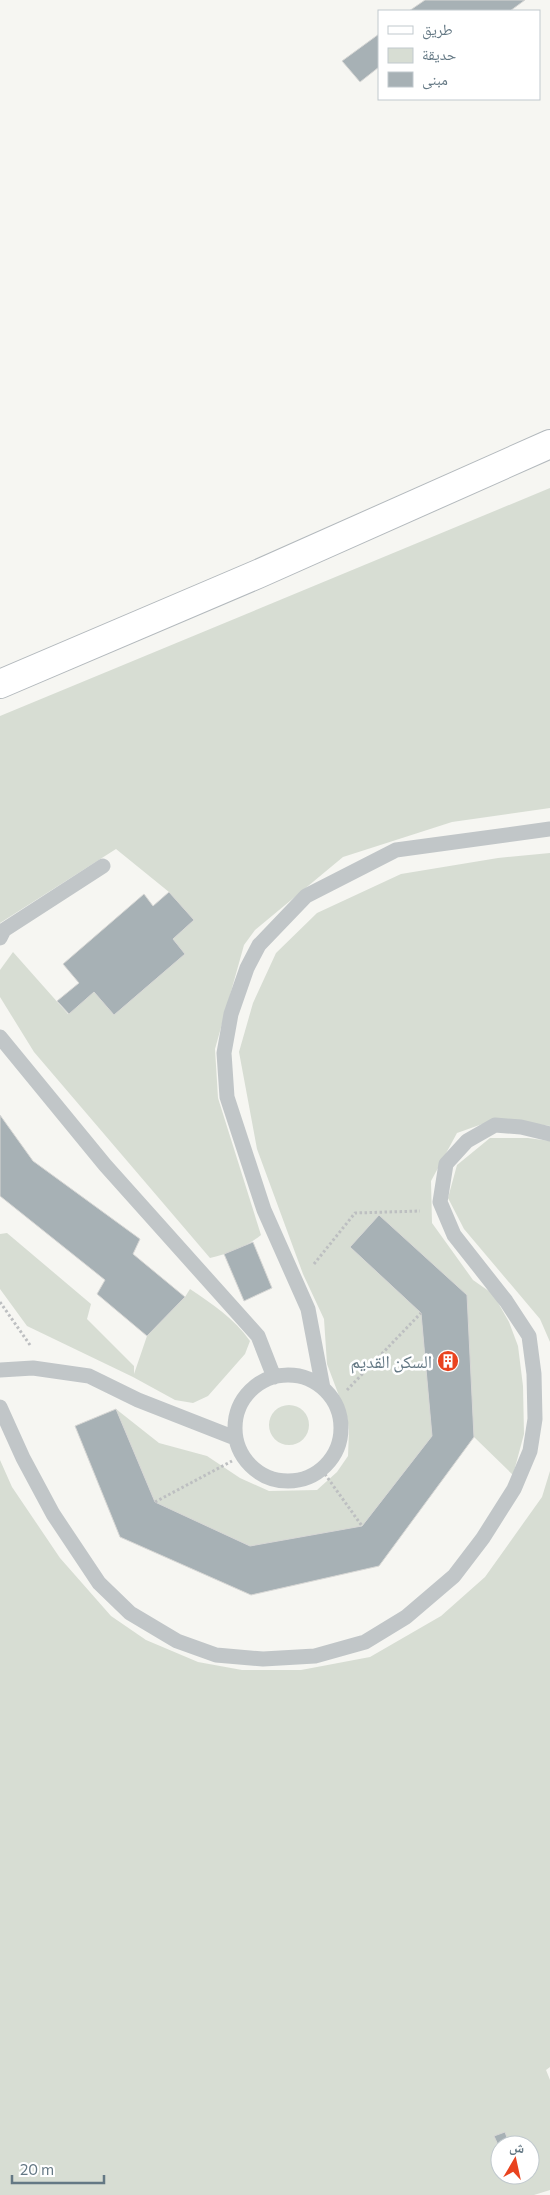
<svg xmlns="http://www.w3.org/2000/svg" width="550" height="2195" font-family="Commissioner,'Noto Naskh Arabic',sans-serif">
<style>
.green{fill:#d7ddd3;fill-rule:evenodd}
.building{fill:#a7b1b5;stroke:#d7d7d5}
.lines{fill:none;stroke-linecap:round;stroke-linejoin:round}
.secondary-casing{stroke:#b3b9bd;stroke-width:30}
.path{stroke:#bdbfc1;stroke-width:3;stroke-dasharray:2.5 2.5;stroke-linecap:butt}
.service{stroke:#c1c6c8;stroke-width:15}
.secondary{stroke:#fff;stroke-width:28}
.labels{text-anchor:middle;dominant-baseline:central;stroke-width:5;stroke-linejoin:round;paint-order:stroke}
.poi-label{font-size:18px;fill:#647884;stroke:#fff;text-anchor:end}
</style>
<rect width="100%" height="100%" fill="#f6f6f2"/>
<path class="green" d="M 550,488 L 550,808 L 452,822 L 343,857 L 255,930 L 244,945 L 215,1049 L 218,1098 L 261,1235 C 246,1247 228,1254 210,1258 L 34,1052 L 0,997 L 0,970 L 13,952 L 68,1014 L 94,992 L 114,1015 L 185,954 L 173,939 L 194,920 L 169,892 L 116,849 L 0,923 L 0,716 Z
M 550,853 L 550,1126 L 524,1122 L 488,1122 L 457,1133 L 431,1181 L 432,1223 L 473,1280 L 493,1294 L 509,1322 L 518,1346 L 523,1386 L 524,1434 L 513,1475 L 474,1437 L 466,1295 L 379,1215 L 350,1247 L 421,1313 L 432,1436 L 362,1526 L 250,1546 L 155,1502 L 116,1409 L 159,1443 L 207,1456 L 240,1478 L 269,1491 L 317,1490 L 337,1472 L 348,1456 L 349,1430 L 347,1417 L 327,1364 L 324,1319 L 303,1274 L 257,1149 L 239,1052 L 253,1003 L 276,953 L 317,913 L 401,874 L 498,858 Z
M 490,1138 L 528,1138 L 550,1141 L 550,1342 L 540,1319 L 464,1229 L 448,1198 L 457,1165 Z
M 7,1233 L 91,1304 L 87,1319 L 134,1366 L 134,1374 L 147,1336 L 185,1297 L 190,1289 C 212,1304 234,1318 250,1341 L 245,1354 L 208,1396 L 193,1403 L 175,1400 L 133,1377 L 27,1326 L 0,1289 L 0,1234 Z
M269 1425a20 20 0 1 1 40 0a20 20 0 1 1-40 0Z
M 0,1460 L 12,1487 L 60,1558 L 111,1616 L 146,1640 L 198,1662 L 242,1670 L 301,1670 L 370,1657 L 441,1616 L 485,1577 L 542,1497 L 550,1471 L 550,2067 L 546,2070 L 550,2080 L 550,2190 L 534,2195 L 0,2195 ZM 500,2145 L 530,2145 L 530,2175 L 500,2175 Z"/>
<path class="building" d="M 425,0 L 525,0 L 510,11 L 409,11 Z
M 379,34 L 379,67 L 360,82 L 342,61 Z
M 169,892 L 194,920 L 173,939 L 185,954 L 114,1015 L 94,992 L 69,1014 L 57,1001 L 79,983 L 63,964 L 144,894 L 153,906 Z
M 0,1115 L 33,1161 L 140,1239 L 133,1254 L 185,1297 L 147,1336 L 97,1294 L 105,1280 L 0,1196 Z
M 379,1215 L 467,1295 L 474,1437 L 379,1566 L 251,1595 L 120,1537 L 75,1426 L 116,1409 L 155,1502 L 250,1546 L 362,1526 L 432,1436 L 421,1313 L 350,1247 Z
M 253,1242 L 272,1288 L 244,1301 L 224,1254 Z
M 505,2132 L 509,2143 L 500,2145 L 499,2147 L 494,2136 Z"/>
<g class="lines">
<g class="secondary-casing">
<path id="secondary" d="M 0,684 L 258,574 L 550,444"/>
</g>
<path class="path" d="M 314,1264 L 355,1213 L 420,1211
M 0,1302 L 30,1345
M 347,1390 L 421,1313
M 322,1470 L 362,1526
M 155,1502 L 232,1461"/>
<path class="service" d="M 0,938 L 4,930 L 103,866
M 0,1037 L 105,1165 L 258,1336 L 274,1377
M 0,1370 L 33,1368 L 89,1376 L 138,1400 L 235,1438
M235 1428a53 53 0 1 1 106 0a53 53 0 1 1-106 0Z
M 323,1388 L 308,1309 L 264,1210 L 227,1097 L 224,1053 L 231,1014 L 247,968 L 259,945 L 306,896 L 396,850 L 550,829
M 0,1407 L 23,1458 L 53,1514 L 99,1583 L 130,1613 L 177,1641 L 216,1655 L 263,1659 L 315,1656 L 365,1642 L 406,1617 L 454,1576 L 483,1538 L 514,1489 L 530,1451 L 535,1419 L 534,1374 L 529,1336 L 506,1301 L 454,1235 L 440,1202 L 446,1164 L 467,1141 L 495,1125 L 521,1127 L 550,1134"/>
<use href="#secondary" class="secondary"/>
</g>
<defs>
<g id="building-disc" transform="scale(1.125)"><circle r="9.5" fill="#e9431f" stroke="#fff"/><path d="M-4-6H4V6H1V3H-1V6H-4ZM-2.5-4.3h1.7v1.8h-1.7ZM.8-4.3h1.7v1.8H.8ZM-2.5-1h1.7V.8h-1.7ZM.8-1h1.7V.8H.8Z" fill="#fff"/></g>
</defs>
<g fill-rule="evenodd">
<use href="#building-disc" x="448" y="1361"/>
</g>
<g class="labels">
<g class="poi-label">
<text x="432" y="1361">السكن القديم</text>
</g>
</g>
<rect x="378" y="10" width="162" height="90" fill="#ffffff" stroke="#c1c9ce"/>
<rect x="388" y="26" width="25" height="8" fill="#ffffff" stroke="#c1c9ce"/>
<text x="422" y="35" font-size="15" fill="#647884">طريق</text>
<rect x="388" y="48" width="25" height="15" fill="#d7ddd3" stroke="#c1c9ce"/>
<text x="422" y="60" font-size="15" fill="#647884">حديقة</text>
<rect x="388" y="72" width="25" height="15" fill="#a7b1b5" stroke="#c1c9ce"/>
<text x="422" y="85" font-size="15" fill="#647884">مبنى</text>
<g transform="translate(515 2160) rotate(9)"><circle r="24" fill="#ffffff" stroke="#c1c9ce"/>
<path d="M0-4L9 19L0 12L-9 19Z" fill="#e9431f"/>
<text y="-8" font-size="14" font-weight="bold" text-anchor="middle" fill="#647884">ش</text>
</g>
<path d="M12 2175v8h92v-8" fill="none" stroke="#647884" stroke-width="2.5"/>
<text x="20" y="2175" font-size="15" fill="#647884" stroke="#ffffff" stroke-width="4" paint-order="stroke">20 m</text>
</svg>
